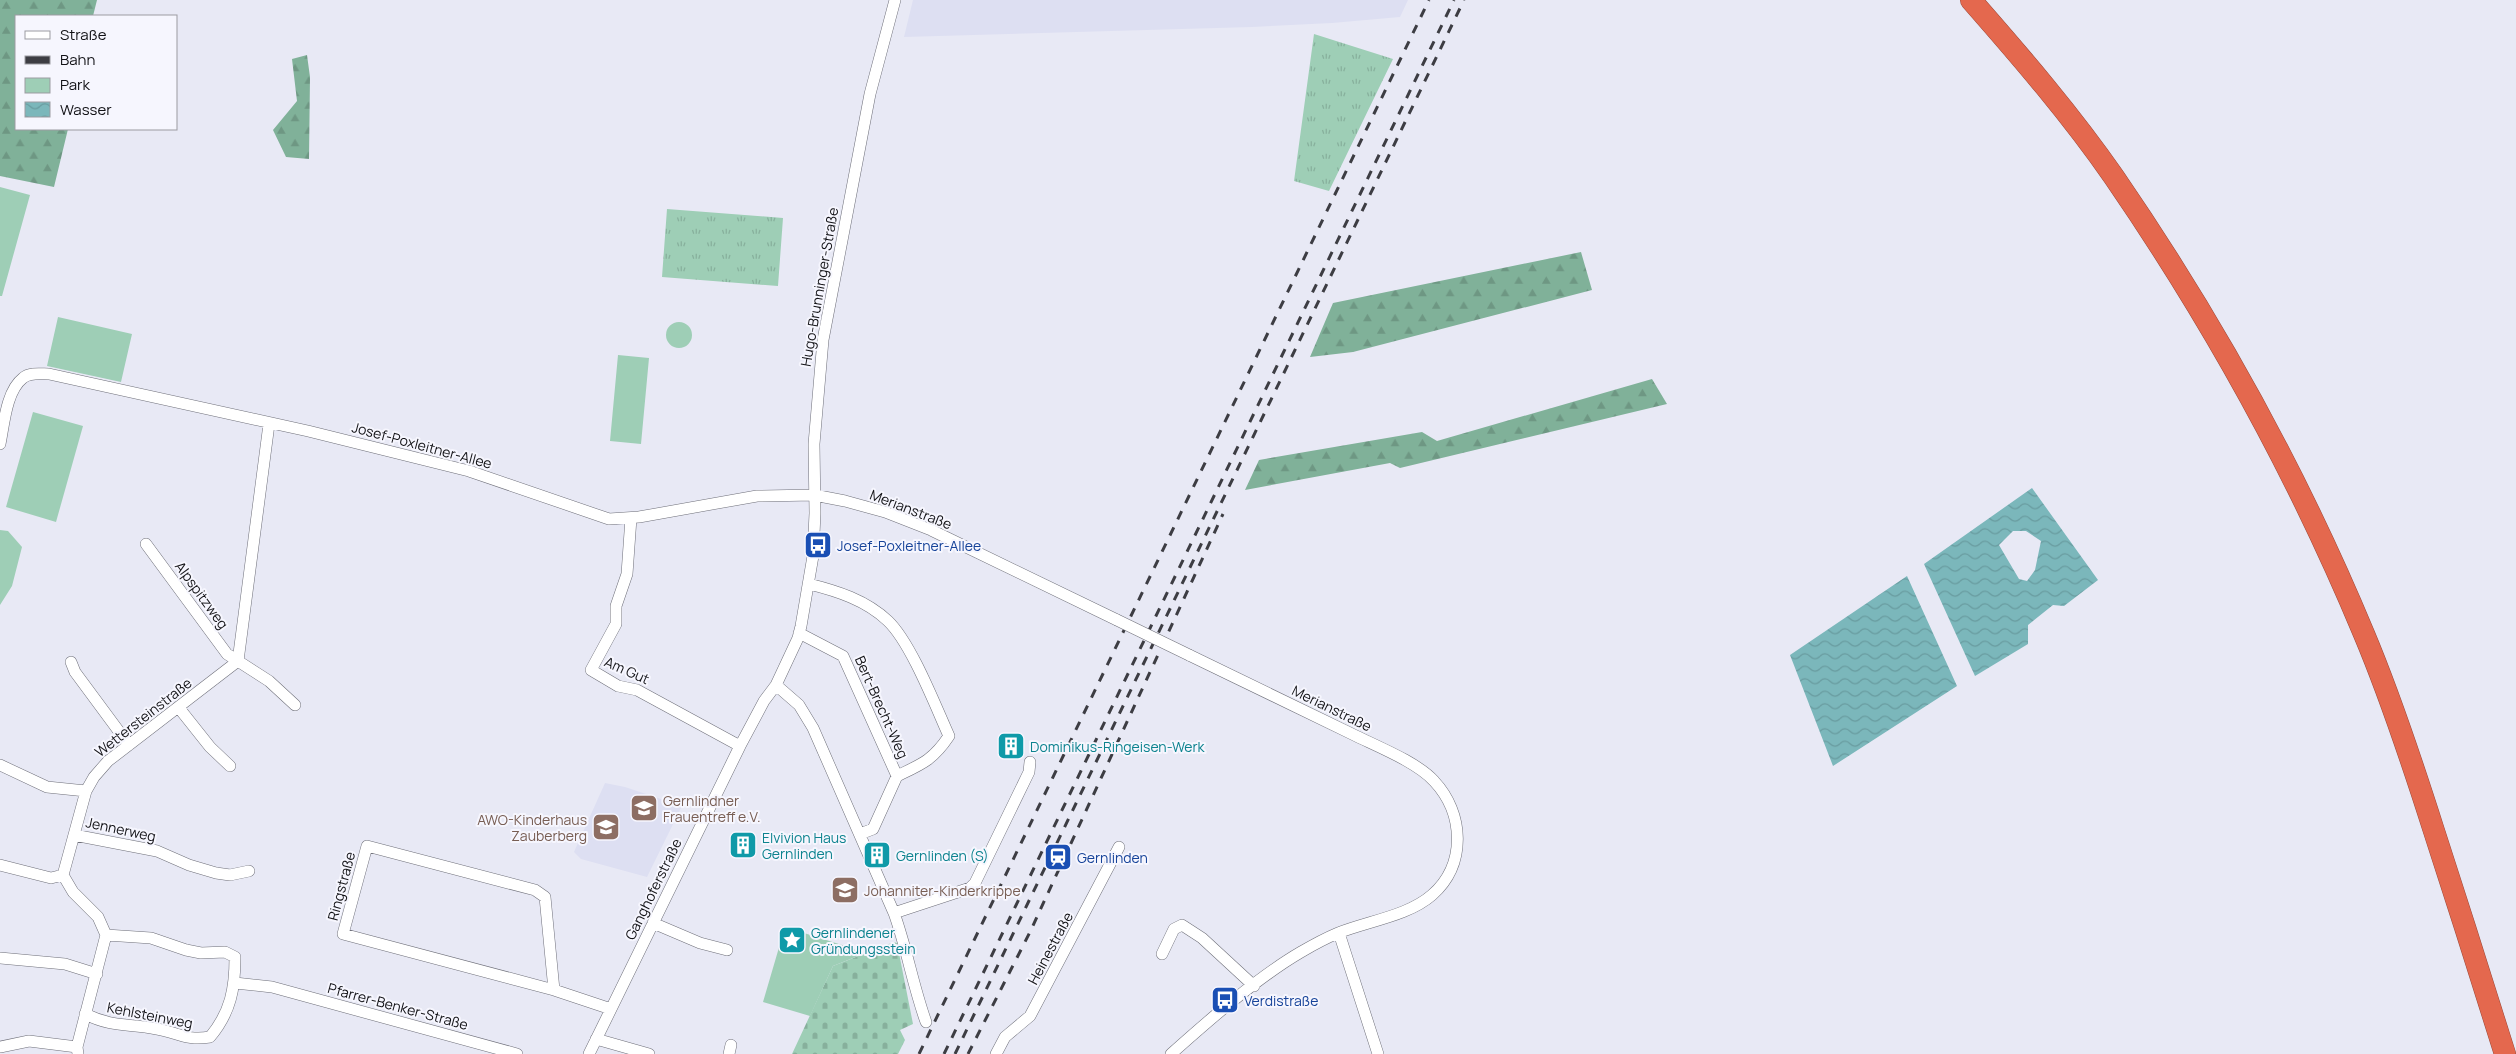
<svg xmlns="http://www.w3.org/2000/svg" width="2516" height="1054" font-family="Manrope,sans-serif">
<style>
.built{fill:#dddff2}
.grass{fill:url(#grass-tufts)}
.forest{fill:url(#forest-firs)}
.cemetery{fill:url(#cemetery-stones)}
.green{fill:#9eceb6}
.water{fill:url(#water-waves);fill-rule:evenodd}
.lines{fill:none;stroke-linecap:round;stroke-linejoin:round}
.street-casing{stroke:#6e6f79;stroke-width:12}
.highway-casing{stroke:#9a4a3a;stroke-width:22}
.street{stroke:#fff;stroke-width:11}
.highway{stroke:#e4684e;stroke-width:21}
.rail{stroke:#3d3d43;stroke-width:3;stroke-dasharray:9 9;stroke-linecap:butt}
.street-bridge-casing{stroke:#6e6f79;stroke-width:12;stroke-linecap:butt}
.street-bridge{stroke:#fff;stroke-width:11}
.labels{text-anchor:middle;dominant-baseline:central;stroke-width:4;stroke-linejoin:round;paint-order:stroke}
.street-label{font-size:14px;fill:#121216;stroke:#f6f6fe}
.transit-label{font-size:14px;fill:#164399;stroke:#f6f6fe;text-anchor:start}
.culture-label{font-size:14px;fill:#0d838f;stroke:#f6f6fe;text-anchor:start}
.education-label{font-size:14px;fill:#785e54;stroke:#f6f6fe;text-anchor:start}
</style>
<defs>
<pattern id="grass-tufts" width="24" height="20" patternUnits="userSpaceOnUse" patternTransform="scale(1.25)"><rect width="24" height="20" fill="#9eceb6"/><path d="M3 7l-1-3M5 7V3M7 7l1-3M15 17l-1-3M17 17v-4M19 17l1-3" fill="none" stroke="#87b09c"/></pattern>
<pattern id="forest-firs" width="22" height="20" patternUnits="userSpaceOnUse" patternTransform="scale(1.25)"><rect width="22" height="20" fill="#80b199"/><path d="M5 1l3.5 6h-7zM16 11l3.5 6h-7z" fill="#6e9783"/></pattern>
<pattern id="cemetery-stones" width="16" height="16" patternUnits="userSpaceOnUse" patternTransform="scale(1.25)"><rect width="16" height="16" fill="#9eceb6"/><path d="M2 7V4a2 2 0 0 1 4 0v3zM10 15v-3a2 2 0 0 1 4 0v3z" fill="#87b09c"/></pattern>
<pattern id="water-waves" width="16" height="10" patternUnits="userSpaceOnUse" patternTransform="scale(1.25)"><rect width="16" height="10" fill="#7bb7bb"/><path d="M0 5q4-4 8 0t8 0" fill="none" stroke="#699ca0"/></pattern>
</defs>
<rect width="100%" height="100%" fill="#e8e9f5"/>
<path class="built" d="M 913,0 L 1408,0 L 1400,17 L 1332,23 L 1252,27 L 904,37 Z
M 605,783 L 625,787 L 682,806 L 647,877 L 581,859 L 574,852 Z"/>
<path class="grass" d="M 1314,34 L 1393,59 L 1329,191 L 1294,181 Z
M 667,209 L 783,218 L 778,286 L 662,277 Z"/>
<path class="forest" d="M 0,0 L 97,0 L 93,16 L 16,16 L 16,129 L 68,129 L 54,187 L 0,176 Z
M 307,55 L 310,77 L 309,159 L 286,157 L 273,130 L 297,101 L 292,59 Z
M 1581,252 L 1592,290 L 1353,352 L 1310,357 L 1333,303 Z
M 1652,379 L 1667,404 L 1400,468 L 1390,463 L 1245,490 L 1259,460 L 1422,432 L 1437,441 Z"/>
<path class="cemetery" d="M 894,942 L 897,943 L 913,1024 L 900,1030 L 905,1040 L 898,1054 L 792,1054 L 833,966 Z"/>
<path class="green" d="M 0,187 L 30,195 L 2,296 L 0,296 Z
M 58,317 L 132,334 L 121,382 L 47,366 Z
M666 335a13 13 0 1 1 26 0a13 13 0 1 1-26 0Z
M 618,355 L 649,358 L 641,444 L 610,441 Z
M 33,412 L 83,426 L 56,522 L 6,507 Z
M 0,530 L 8,531 L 22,547 L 12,586 L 0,605 Z
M 785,927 L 861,951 L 863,954 L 833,966 L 810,1016 L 763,1002 Z"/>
<path class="water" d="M 2032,488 L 2098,580 L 2064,606 L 2053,605 L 2028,625 L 2028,644 L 1975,676 L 1924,564 ZM 2013,531 L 2026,531 L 2041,541 L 2035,570 L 2027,581 L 2019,579 L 1999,545 Z
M 1907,576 L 1957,686 L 1833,766 L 1790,655 Z"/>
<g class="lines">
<g class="street-casing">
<path id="street" d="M 0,444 C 4,425 6,391 23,378 C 30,372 41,374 49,374 L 308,431 L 469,471 L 609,519 L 639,517 L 757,496 L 814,495 L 845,501 L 885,512 L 931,530 L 1117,620
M 631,518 L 627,574 L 616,606 L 616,624 L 591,670 L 618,686 L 637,690 L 740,746
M 146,544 L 227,654 L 269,681 L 295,705
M 809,584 C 837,591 866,600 888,621 C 911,643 935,705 949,736 C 933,760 922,764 897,776
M 799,633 L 843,656 L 897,776 L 873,829 L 860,834
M 71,662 L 75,672 L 129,745
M 776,685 L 799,705 L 813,728 L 894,913 C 907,949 913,986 926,1022
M 179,708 L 210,747 L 230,766
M 0,765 L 47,787 L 86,791
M 74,835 L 157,851 L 189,865 L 216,873 L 230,875 L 249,871
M 0,865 L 51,878 L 63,875
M 894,913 L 970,888 L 975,883 L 1029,772 L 1030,762
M 653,923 L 700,943 L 727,950
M 1339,933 L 1378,1054
M 1162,954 L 1174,929 L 1182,925 L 1202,938 L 1254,986
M 0,958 L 65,964 L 97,974
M 235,983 L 272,987 L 517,1054
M 554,990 L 545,897 L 535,890 L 367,846 L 343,934 L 554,990 L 611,1009
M 85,1014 C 114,1028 128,1023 157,1029 C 179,1033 187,1041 210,1037 C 231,1012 235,988 235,957 L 225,952 L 201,953 L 186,950 L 151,938 L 106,935
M 596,1039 L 649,1054
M 0,1047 L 29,1041 L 77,1047
M 78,1054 L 77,1047 L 106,935 L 98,917 L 73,892 L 63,875 L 86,791 L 94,777 L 108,761 L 238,661 L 269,424
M 589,1054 L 740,746 L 764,701 L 776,685 L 798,638 L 801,626 L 813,556 L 815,513 L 814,444 L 823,340 L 870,94 L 895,0
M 729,1054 L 731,1045
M 996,1054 L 1005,1037 L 1030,1016 L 1119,847
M 1171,1054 C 1208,1021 1258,977 1301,952 C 1313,945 1326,938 1338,933 C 1368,921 1408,916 1432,895 C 1467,864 1464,813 1434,781 C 1417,762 1376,746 1352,734 C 1298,708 1244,682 1189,655"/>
</g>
<g class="highway-casing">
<path id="highway" d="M 1971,0 C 2021,57 2071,115 2114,177 C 2213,321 2297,473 2364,634 C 2391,698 2413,765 2434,831 C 2458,905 2482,980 2505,1054"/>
</g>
<use href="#street" class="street"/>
<use href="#highway" class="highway"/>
<path class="rail" d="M 919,1054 L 1429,0
M 944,1054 L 1454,0
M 955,1054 L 1464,0
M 968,1054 L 1030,932 L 1223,514"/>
<g class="street-bridge-casing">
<path id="street-bridge" d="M 1117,620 L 1189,655"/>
</g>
<use href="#street-bridge" class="street-bridge"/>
</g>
<defs>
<g id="bus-square" transform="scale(1.4375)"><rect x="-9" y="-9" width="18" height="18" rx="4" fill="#1a4fb4" stroke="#f6f6fe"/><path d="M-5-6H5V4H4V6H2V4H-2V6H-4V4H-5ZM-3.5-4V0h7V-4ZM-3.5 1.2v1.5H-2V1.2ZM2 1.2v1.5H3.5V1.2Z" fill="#fff"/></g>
<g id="building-square" transform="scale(1.4375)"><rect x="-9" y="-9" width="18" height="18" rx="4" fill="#0f9aa8" stroke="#f6f6fe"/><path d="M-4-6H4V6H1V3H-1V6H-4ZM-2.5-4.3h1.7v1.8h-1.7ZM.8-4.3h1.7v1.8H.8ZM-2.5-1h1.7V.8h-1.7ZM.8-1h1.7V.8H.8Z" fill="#fff"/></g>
<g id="school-square" transform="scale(1.4375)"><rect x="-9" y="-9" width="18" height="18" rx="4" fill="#8d6e63" stroke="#f6f6fe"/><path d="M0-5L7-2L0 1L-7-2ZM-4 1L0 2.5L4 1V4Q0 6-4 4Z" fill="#fff"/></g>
<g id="station-square" transform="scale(1.4375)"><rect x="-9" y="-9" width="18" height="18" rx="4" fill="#1a4fb4" stroke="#f6f6fe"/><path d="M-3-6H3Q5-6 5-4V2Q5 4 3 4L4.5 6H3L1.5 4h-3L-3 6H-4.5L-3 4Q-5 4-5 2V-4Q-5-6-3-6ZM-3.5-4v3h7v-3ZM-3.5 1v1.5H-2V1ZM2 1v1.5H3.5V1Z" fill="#fff"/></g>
<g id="sight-square" transform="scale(1.4375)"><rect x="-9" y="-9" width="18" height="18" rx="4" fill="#0f9aa8" stroke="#f6f6fe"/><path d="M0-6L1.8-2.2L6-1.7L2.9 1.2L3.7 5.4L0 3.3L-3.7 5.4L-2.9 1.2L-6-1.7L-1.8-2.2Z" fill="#fff"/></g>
</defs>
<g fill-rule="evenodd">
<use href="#bus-square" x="818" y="545"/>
<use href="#building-square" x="1011" y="746"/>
<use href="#school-square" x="644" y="808"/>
<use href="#school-square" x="606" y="827"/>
<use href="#building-square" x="743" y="845"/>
<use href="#building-square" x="877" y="855"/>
<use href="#station-square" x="1058" y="857"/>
<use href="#school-square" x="845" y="890"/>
<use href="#sight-square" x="792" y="940"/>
<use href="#bus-square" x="1225" y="1000"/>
</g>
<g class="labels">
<g class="street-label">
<text transform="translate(819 287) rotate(-80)">Hugo-Brunninger-Straße</text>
<text transform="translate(422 445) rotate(15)">Josef-Poxleitner-Allee</text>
<text transform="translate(911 509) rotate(21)">Merianstraße</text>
<text transform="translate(202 595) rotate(54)">Alpspitzweg</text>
<text transform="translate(627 670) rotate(24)">Am Gut</text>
<text transform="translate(882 707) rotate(66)">Bert-Brecht-Weg</text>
<text transform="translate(1332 708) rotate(26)">Merianstraße</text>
<text transform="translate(143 717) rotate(-38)">Wettersteinstraße</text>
<text transform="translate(121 829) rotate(12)">Jennerweg</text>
<text transform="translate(341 886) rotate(-75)">Ringstraße</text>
<text transform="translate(653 889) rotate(-64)">Ganghoferstraße</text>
<text transform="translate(1050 948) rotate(-62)">Heinestraße</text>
<text transform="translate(398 1006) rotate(15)">Pfarrer-Benker-Straße</text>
<text transform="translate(150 1015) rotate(11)">Kehlsteinweg</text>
</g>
<g class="transit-label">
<text x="837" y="545">Josef-Poxleitner-Allee</text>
<text x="1077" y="857">Gernlinden</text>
<text x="1244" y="1000">Verdistraße</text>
</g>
<g class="culture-label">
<text x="1030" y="746">Dominikus-Ringeisen-Werk</text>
<text x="762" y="837">Elvivion Haus<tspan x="762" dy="16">Gernlinden</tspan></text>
<text x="896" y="855">Gernlinden (S)</text>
<text x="811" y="932">Gernlindener<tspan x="811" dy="16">Gründungsstein</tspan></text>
</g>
<g class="education-label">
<text x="663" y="800">Gernlindner<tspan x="663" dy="16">Frauentreff e.V.</tspan></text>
<text x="587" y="819" text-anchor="end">AWO-Kinderhaus<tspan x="587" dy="16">Zauberberg</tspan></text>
<text x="864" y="890">Johanniter-Kinderkrippe</text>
</g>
</g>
<rect x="15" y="15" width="162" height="115" fill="#f6f6fe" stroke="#9b9ba1"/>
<rect x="25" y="31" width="25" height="8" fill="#ffffff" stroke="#9b9ba1"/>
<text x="60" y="40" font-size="15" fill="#121216">Straße</text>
<rect x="25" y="56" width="25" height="8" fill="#3d3d43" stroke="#9b9ba1"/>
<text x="60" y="65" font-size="15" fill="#121216">Bahn</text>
<rect x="25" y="78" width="25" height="15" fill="#9eceb6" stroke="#9b9ba1"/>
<text x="60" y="90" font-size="15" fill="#121216">Park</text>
<rect x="25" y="102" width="25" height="15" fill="url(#water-waves)" stroke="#9b9ba1"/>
<text x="60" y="115" font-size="15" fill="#121216">Wasser</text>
</svg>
